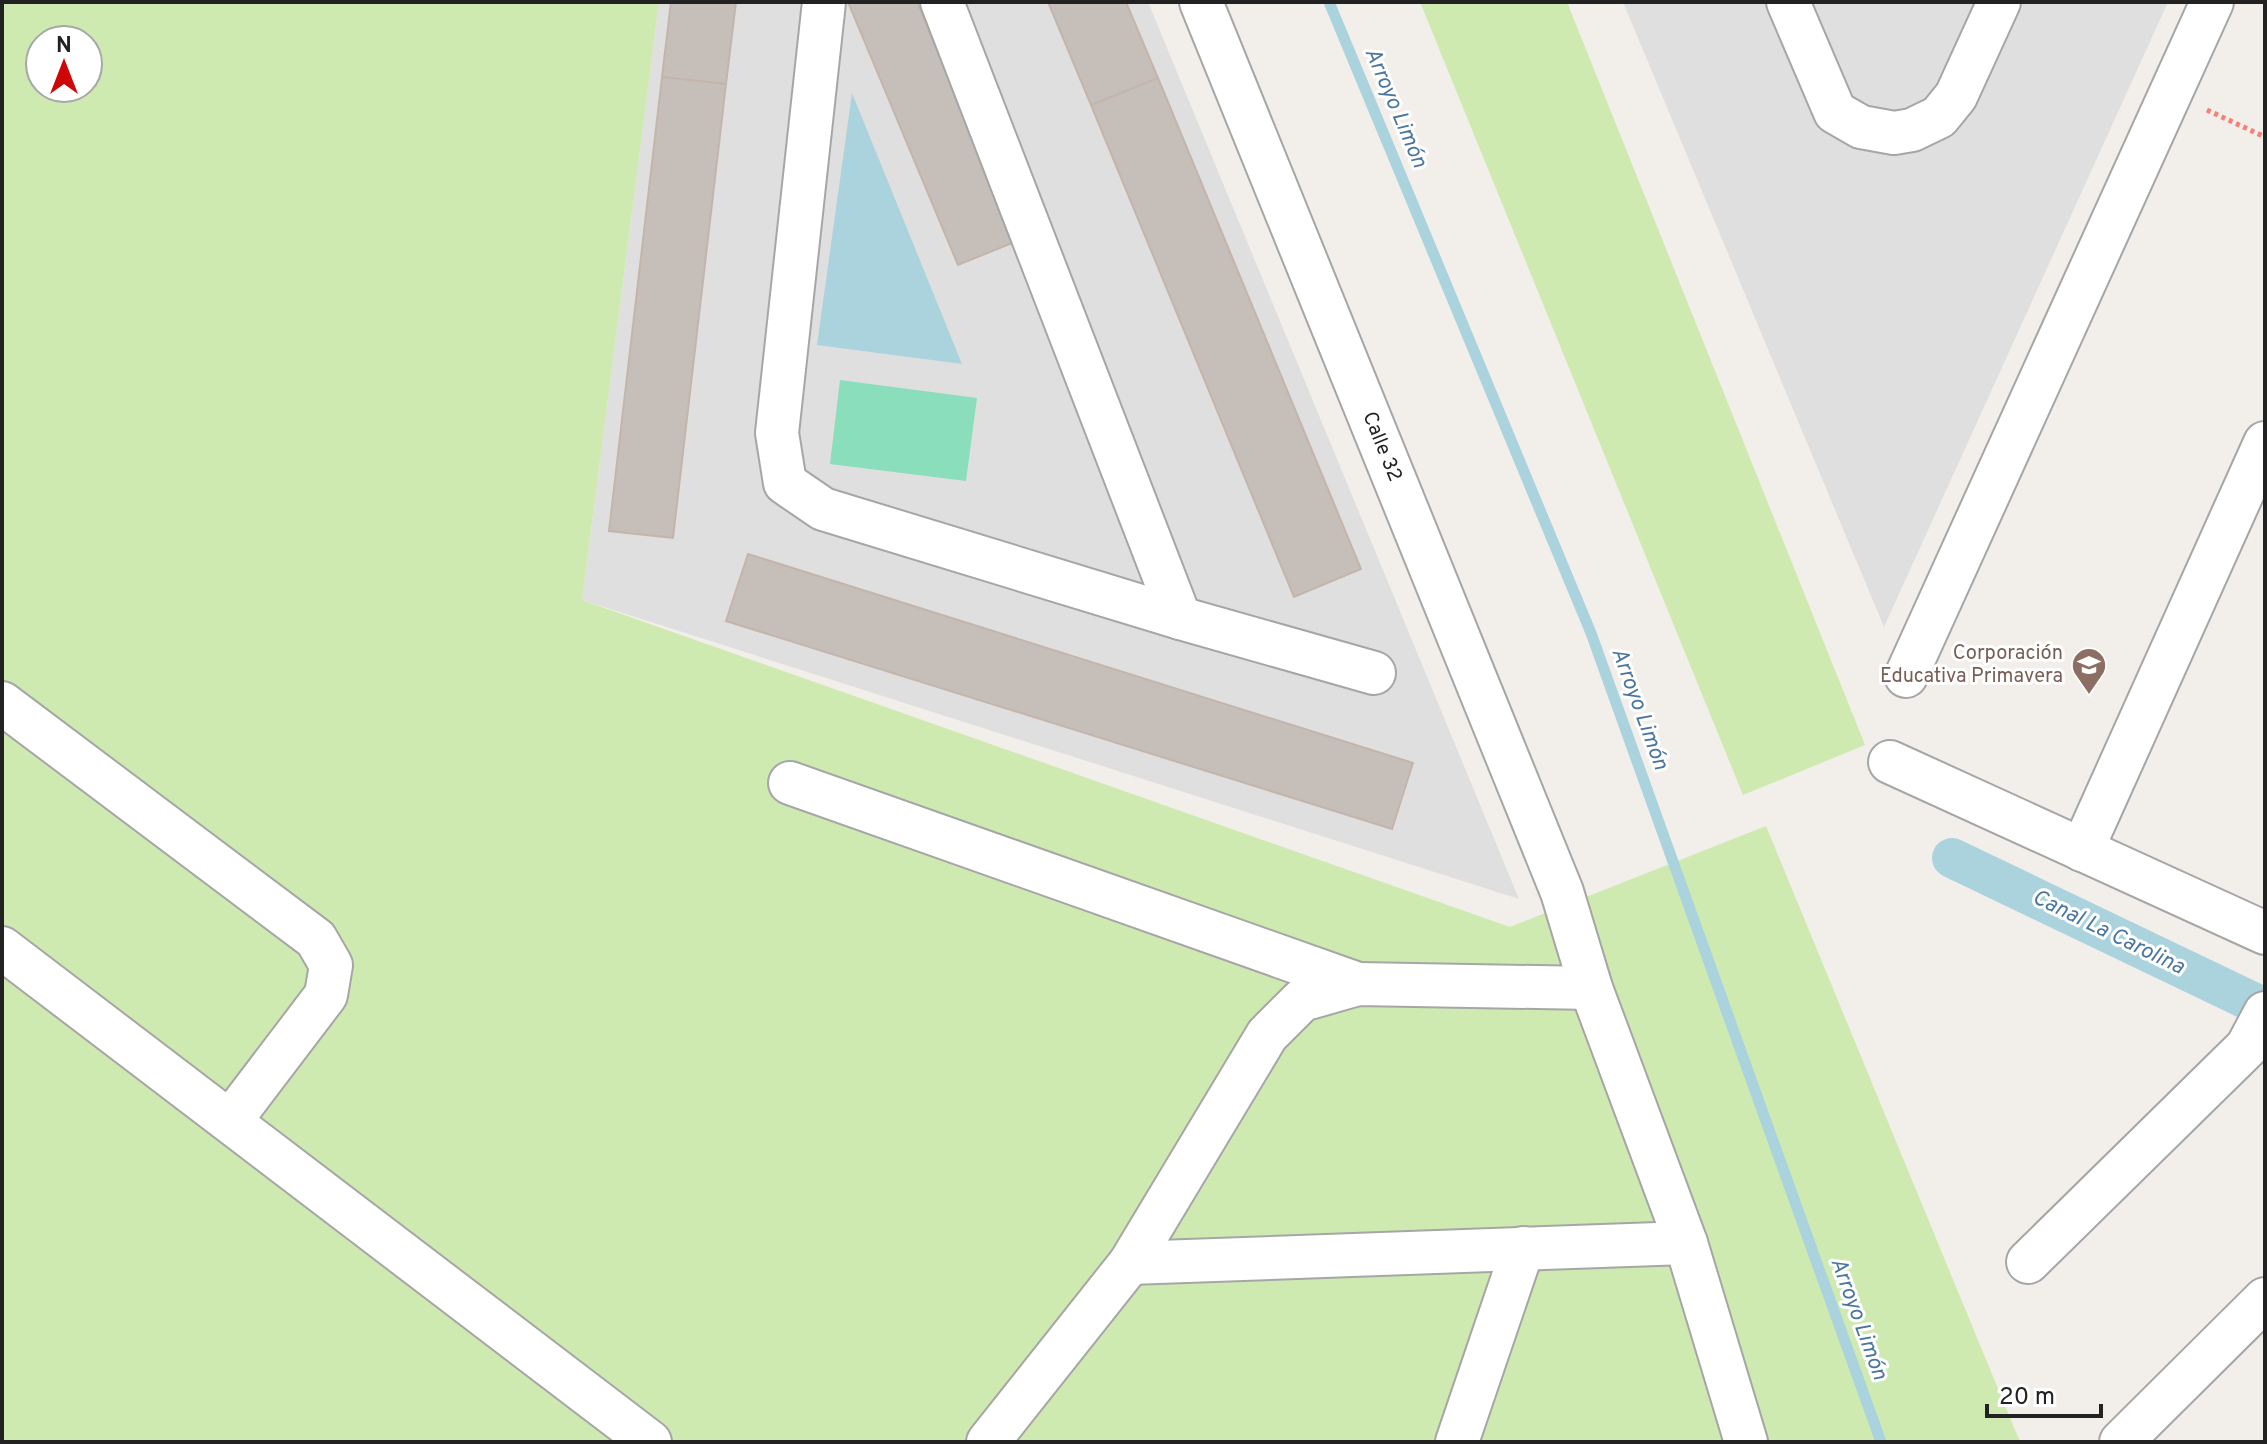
<svg xmlns="http://www.w3.org/2000/svg" width="2267" height="1444" font-family="Overpass,sans-serif">
<style>
.residential{fill:#e0dfdf}
.grass{fill:#ceeab1;fill-rule:evenodd}
.pitch{fill:#8adebc}
.water{fill:#abd3de}
.lines{fill:none;stroke-linecap:round;stroke-linejoin:round}
.stream{stroke:#abd3de;stroke-width:11}
.canal{stroke:#abd3de;stroke-width:40}
.building{fill:#c6beb8;stroke:#c3b5ab;stroke-width:2}
.minor-casing{stroke:#a6a6a6;stroke-width:46}
.path{stroke:#f78075;stroke-width:5;stroke-dasharray:4 4;stroke-linecap:butt}
.minor{stroke:#fff;stroke-width:42}
.labels{text-anchor:middle;dominant-baseline:central;stroke-width:6;stroke-linejoin:round;paint-order:stroke}
.street-label{font-size:20px;fill:#222;stroke:#fff}
.education-label{font-size:20px;fill:#785e54;stroke:#fff;text-anchor:end}
.water-label{font-size:22px;font-style:italic;fill:#4976a0;stroke:#fff}
</style>
<rect width="100%" height="100%" fill="#f2eee9"/>
<path class="residential" d="M 659,2 L 1148,2 L 1519,899 L 582,600 Z
M 1623,2 L 2168,2 L 1884,627 Z"/>
<path class="grass" d="M 2,2 L 659,2 L 582,600 L 1510,927 L 1766,826 L 2020,1442 L 2,1442 ZM 40,40 L 88,40 L 88,88 L 40,88 Z
M 1420,2 L 1567,2 L 1865,745 L 1743,795 Z"/>
<path class="pitch" d="M 840,380 L 977,398 L 966,481 L 830,464 Z"/>
<path class="water" d="M 852,93 L 962,364 L 817,345 Z"/>
<g class="lines">
<path class="stream" d="M 1329,2 L 1591,633 L 1881,1442"/>
<path class="canal" d="M 1952,858 L 2265,1008"/>
</g>
<path class="building" d="M 671,2 L 736,2 L 726,84 L 662,77 Z
M 848,2 L 917,2 L 1017,241 L 958,265 Z
M 1048,2 L 1126,2 L 1158,78 L 1091,105 Z
M 662,77 L 726,84 L 673,538 L 609,531 Z
M 1158,78 L 1361,569 L 1294,597 L 1091,105 Z
M 748,554 L 1413,763 L 1392,829 L 726,621 Z"/>
<g class="lines">
<g class="minor-casing">
<g id="minor">
<path d="M 824,2 L 777,433 L 785,483 L 823,509 L 1180,618 L 1374,673"/>
<path d="M 942,2 L 1180,618"/>
<path id="s1" d="M 1201,2 L 1562,892 L 1591,988 L 1686,1243 L 1746,1442"/>
<path d="M 1788,2 L 1835,112 L 1861,127 L 1894,133 L 1912,130 L 1939,117 L 1956,96 L 1999,2"/>
<path d="M 1906,676 L 2212,2"/>
<path d="M 2,703 L 316,939 L 331,965 L 326,995 L 231,1120"/>
<path d="M 1890,762 L 2265,933"/>
<path d="M 790,783 L 1358,984"/>
<path d="M 2082,850 L 2265,443"/>
<path d="M 2,948 L 650,1442"/>
<path d="M 2028,1262 L 2247,1047 L 2265,1013"/>
<path d="M 1130,1263 L 1686,1243"/>
<path d="M 988,1442 L 1130,1263 L 1267,1035 L 1302,1000 L 1358,984 L 1591,988"/>
<path d="M 1457,1442 L 1523,1248"/>
<path d="M 2121,1442 L 2265,1299"/>
</g>
</g>
<path class="path" d="M 2207,110 L 2265,137"/>
<use href="#minor" class="minor"/>
</g>
<defs>
<g id="school-pin" transform="scale(1.8)"><path d="M0 17L-7.5 6A9.5 9.5 0 1 1 7.5 6Z" fill="#8d6e63" stroke="#fff"/><path d="M0-5L7-2L0 1L-7-2ZM-4 1L0 2.5L4 1V4Q0 6-4 4Z" fill="#fff"/></g>
</defs>
<g fill-rule="evenodd">
<use href="#school-pin" x="2089" y="665"/>
</g>
<g class="labels">
<g class="street-label">
<text stroke="none"><textPath href="#s1" startOffset="480">Calle 32</textPath></text>
</g>
<g class="education-label">
<text x="2063" y="654">Corporación<tspan x="2063" dy="23">Educativa Primavera</tspan></text>
</g>
<g class="water-label">
<text transform="translate(1395 108) rotate(67)">Arroyo Limón</text>
<text transform="translate(1639 709) rotate(70)">Arroyo Limón</text>
<text transform="translate(2108 933) rotate(26)">Canal La Carolina</text>
<text transform="translate(1858 1319) rotate(70)">Arroyo Limón</text>
</g>
</g>
<rect width="2267" height="1444" fill="none" stroke="#222222" stroke-width="8"/>
<g transform="translate(64 64)"><circle r="38" fill="#ffffff" stroke="#a7a7a7" stroke-width="2"/>
<path d="M0-6L14 30L0 20L-14 30Z" fill="#cf0508"/>
<text y="-12" font-size="22" font-weight="bold" text-anchor="middle" fill="#222222">N</text>
</g>
<path d="M1987 1404v12h114v-12" fill="none" stroke="#222222" stroke-width="4"/>
<text x="1999" y="1404" font-size="24" fill="#222222" stroke="#ffffff" stroke-width="6" paint-order="stroke">20 m</text>
</svg>
